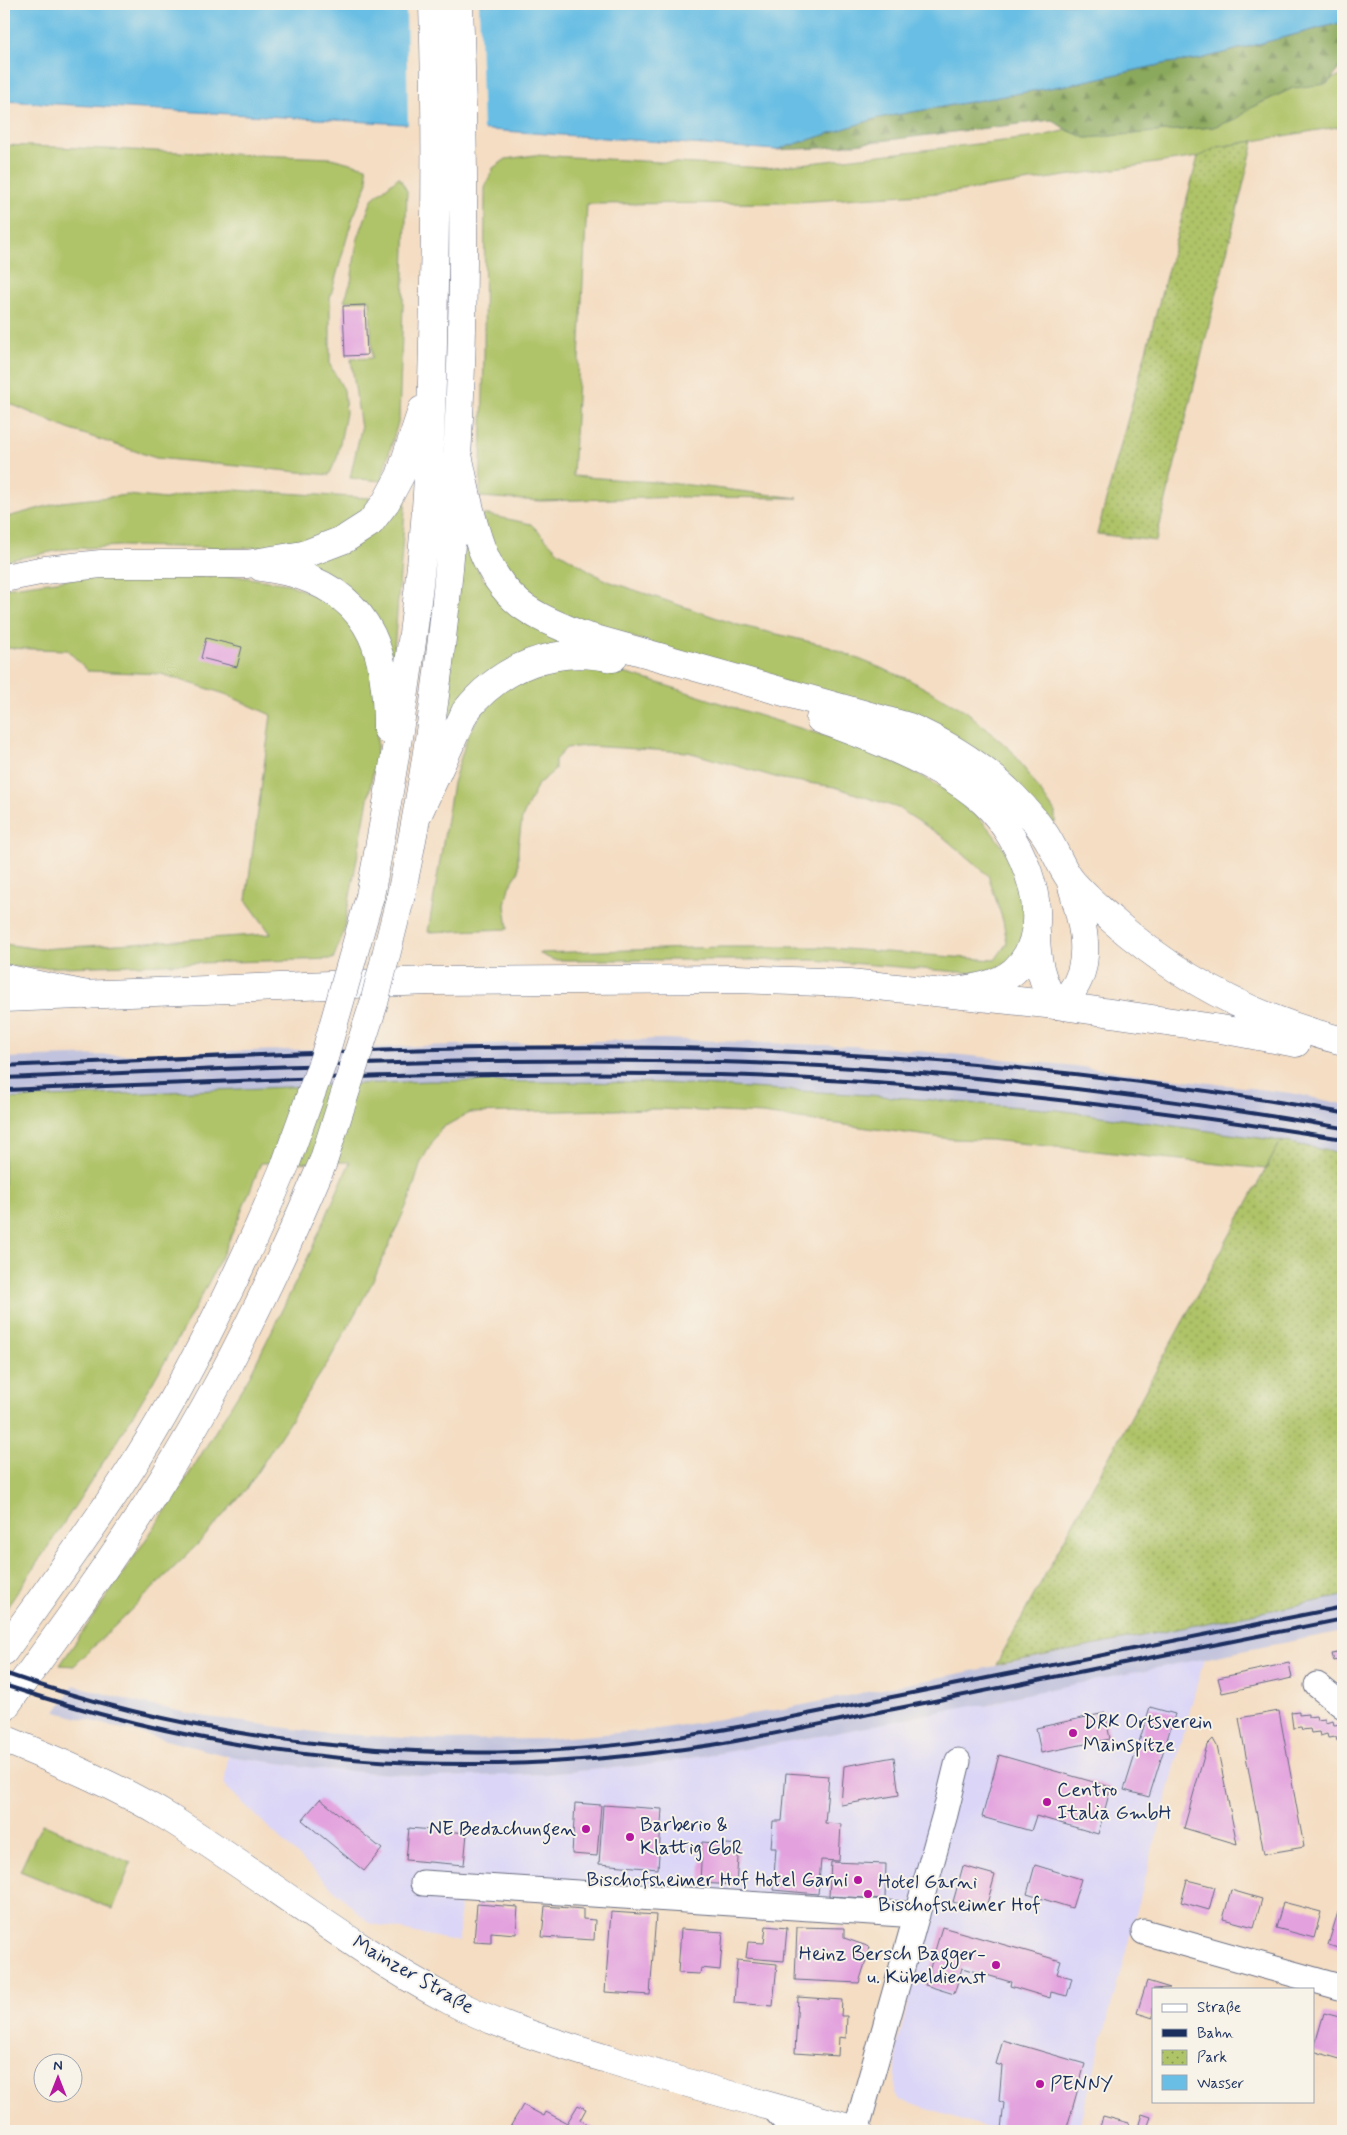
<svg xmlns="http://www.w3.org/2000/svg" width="1347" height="2135" font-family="Mynerve,sans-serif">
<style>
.built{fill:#dbd6f7}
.railway{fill:#c1c2dd}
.grass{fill:#afc367;stroke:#657962}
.forest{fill:url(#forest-firs);stroke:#536c5d}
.park{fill:url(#park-dots);stroke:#657962}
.water{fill:#68bee4;stroke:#4276a1}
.pier{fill:#f4ddc2}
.building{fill:#e3a2de}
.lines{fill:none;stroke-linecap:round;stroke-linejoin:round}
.minor-casing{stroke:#676c81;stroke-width:27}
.major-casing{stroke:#676c81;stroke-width:29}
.highway-casing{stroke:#676c81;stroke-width:29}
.minor{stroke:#fff;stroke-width:25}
.major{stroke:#fff;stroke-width:28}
.highway{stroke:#fff;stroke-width:28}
.rail{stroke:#1b2f5e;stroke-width:4}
.highway-bridge-casing{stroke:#676c81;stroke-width:29;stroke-linecap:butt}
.highway-bridge{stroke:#fff;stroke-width:28}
.poi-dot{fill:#b5179e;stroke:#f7f3e8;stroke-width:2}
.labels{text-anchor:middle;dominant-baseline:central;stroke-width:4;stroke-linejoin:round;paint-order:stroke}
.poi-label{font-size:20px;fill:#1b2f5e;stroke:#f7f3e8;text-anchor:start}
.street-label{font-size:20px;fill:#1b2f5e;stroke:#f7f3e8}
</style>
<defs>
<pattern id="forest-firs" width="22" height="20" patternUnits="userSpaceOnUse" patternTransform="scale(1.25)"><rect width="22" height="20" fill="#8ba95c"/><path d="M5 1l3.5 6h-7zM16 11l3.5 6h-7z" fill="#718a4f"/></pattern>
<pattern id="park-dots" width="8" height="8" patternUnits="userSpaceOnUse" patternTransform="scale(1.25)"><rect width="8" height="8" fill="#afc367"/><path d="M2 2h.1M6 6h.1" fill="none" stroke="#8e9f58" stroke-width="1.8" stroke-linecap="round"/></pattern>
</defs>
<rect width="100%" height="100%" fill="#f7f3e8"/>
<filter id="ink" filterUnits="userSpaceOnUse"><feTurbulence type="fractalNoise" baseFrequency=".02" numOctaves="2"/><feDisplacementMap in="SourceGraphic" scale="10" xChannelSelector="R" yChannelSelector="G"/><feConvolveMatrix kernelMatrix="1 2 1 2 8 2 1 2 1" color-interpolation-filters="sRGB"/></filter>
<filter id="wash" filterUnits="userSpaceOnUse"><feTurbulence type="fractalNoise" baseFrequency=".0096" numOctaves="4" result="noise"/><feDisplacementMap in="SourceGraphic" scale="20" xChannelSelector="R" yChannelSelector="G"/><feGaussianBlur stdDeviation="1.12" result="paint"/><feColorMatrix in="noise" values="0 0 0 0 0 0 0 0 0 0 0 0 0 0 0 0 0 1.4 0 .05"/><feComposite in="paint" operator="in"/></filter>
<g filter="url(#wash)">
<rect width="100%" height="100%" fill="#f4ddc2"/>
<path class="built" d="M 1204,1658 L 1078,2131 L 997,2131 L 899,2100 L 895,2093 L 897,2047 L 932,1906 L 460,1893 L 459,1942 L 369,1923 L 224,1785 L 228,1756 L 322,1769 L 435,1777 L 545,1774 L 656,1764 L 831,1734 L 972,1704 L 987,1706 L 1016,1696 Z"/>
<path class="railway" d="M 664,1039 L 876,1047 L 1066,1065 L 1290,1093 L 1343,1104 L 1343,1154 L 1281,1141 L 1057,1110 L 868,1095 L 664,1083 L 429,1081 L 4,1099 L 4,1058 Z
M 1343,1596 L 1343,1631 L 1016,1696 L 986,1706 L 972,1705 L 831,1734 L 656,1764 L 545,1774 L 435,1777 L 322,1769 L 228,1756 L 56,1712 L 74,1685 L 127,1700 L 201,1716 L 322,1733 L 439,1740 L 545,1739 L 652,1730 L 783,1709 Z"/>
<path class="grass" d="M 1343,76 L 1343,126 L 1218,147 L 1198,157 L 954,192 L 781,203 L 587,204 L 573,476 L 681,484 L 798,498 L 682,497 L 541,501 L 480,497 L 484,357 L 485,188 L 493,168 L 506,159 L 535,155 L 766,168 L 1038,137 L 1067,130 L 1086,138 L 1213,127 L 1236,119 L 1250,108 L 1293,88 L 1327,84 L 1333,78 Z
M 4,145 L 331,158 L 366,167 L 368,182 L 352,220 L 330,298 L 330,365 L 344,390 L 346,413 L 337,458 L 329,475 L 156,458 L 68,429 L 4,401 Z
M 399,177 L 407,191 L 399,419 L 381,481 L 350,478 L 361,429 L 351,359 L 372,358 L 370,300 L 344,301 L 351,282 L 357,241 L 372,199 Z
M 407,484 L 392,676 L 384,639 L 296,564 Z
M 233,490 L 370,498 L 365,510 L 348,527 L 288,546 L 238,548 L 120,546 L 66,549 L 4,561 L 4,518 L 62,502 L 89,499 L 128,495 L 165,499 L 196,492 Z
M 481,515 L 489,515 L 531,524 L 559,552 L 605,580 L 738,625 L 824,645 L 908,679 L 966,711 L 1012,751 L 1055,812 L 1055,823 L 1048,824 L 779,685 L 543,608 L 503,570 Z
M 464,542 L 471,558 L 484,580 L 588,647 L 542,650 L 442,752 Z
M 235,576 L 289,584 L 338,607 L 369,644 L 378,687 L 377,751 L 343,934 L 333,959 L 28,968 L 4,966 L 4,944 L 40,949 L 271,934 L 246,900 L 271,715 L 225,694 L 161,674 L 88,671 L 67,650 L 4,648 L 4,588 L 78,578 Z
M 580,663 C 638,674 694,695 751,713 C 843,742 981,775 1017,877 C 1021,887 1030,902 1029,912 C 1028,927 1023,942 1020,957 L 983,974 L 814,960 L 553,960 L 538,953 L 722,947 L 818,947 L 995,960 L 1007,943 L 1003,921 L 988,875 L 943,837 L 898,808 L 835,787 L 782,779 L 688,752 L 587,746 L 566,748 L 555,760 L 555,770 L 538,784 L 522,818 L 518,848 L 518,873 L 509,887 L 505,905 L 508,929 L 428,932 L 453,783 L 468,735 L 489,700 L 523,676 Z
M 429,1081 L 664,1083 L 868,1095 L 1057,1110 L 1281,1141 L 1266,1169 L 990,1140 L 951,1139 L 762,1114 L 658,1109 L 469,1113 L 440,1129 L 421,1162 L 410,1198 L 372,1283 L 330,1359 L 247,1488 L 199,1543 L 74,1666 L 60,1665 L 175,1497 L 250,1375 L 310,1253 L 350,1162 L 261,1163 C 247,1198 233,1234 216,1268 C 155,1388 79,1501 4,1612 L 4,1099 Z
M 42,1824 L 131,1863 L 113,1909 L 20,1871 Z"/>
<path class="forest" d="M 1343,22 L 1343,64 L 1327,84 L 1293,88 L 1250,108 L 1236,119 L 1213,127 L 1086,138 L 1067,130 L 1052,120 L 822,148 L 776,150 L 878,118 L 1072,84 L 1168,63 L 1200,59 Z"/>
<path class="park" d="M 1254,141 L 1156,541 L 1097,534 L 1198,157 L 1218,147 Z
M 1281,1141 L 1343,1154 L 1343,1596 L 996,1665 Z"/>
<path class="water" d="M 4,4 L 1343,4 L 1343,22 L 1200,59 L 1168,63 L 1072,84 L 878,118 L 776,150 L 404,124 L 4,101 Z"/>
<path class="pier" d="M 406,4 L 479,4 L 483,132 L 408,127 Z"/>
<g id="blocks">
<path class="building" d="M 365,305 L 367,355 L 345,356 L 343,306 Z
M 206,638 L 242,647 L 237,667 L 201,658 Z
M 1343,1652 L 1343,1667 L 1340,1668 L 1338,1660 L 1334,1661 L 1332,1654 Z
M 1289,1663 L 1292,1678 L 1222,1693 L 1218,1678 Z
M 1150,1707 L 1175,1714 L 1149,1797 L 1124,1790 Z
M 1279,1711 L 1304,1847 L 1264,1854 L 1239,1718 Z
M 1299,1711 L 1299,1715 L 1308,1714 L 1308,1717 L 1316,1716 L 1317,1720 L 1325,1719 L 1325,1723 L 1333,1721 L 1334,1725 L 1342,1724 L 1343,1740 L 1337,1741 L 1336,1737 L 1328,1738 L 1327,1734 L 1320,1736 L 1319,1732 L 1311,1733 L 1310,1729 L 1302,1730 L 1301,1727 L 1293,1728 L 1291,1712 Z
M 1105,1713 L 1110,1739 L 1041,1753 L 1036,1728 Z
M 1213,1739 L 1217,1746 L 1237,1844 L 1184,1828 L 1207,1745 Z
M 999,1755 L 1111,1787 L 1098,1834 L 1036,1816 L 1031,1831 L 982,1817 Z
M 894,1757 L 899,1795 L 841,1805 L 844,1766 Z
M 786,1773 L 829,1776 L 825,1823 L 841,1824 L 839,1861 L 821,1860 L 818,1894 L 773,1890 L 776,1848 L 771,1848 L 773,1821 L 782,1821 Z
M 320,1799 L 382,1849 L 364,1871 L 302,1820 Z
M 575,1803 L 601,1805 L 597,1856 L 572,1854 Z
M 603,1805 L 662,1809 L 658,1869 L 599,1864 Z
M 409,1828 L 467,1833 L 464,1865 L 406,1860 Z
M 702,1842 L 739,1845 L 736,1885 L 700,1883 Z
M 831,1862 L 886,1864 L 885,1899 L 829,1896 Z
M 1035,1865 L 1081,1879 L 1072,1908 L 1027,1894 Z
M 963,1866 L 995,1875 L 985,1911 L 953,1902 Z
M 1187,1880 L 1215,1887 L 1209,1910 L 1181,1902 Z
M 1231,1890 L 1262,1899 L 1254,1927 L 1223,1919 Z
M 1283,1902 L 1321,1912 L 1314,1938 L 1276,1928 Z
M 477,1904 L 518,1907 L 516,1934 L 491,1932 L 491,1943 L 474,1942 Z
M 545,1906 L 583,1909 L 583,1919 L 595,1920 L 594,1940 L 542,1937 Z
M 611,1912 L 656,1915 L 650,1995 L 605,1992 Z
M 1338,1912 L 1343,1913 L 1343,1949 L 1328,1945 Z
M 766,1926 L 787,1928 L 784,1961 L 746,1958 L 748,1942 L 764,1943 Z
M 797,1927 L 844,1928 L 844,1938 L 870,1947 L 859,1983 L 795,1980 Z
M 942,1927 L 1061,1961 L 1057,1974 L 1072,1978 L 1067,1996 L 1051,1992 L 1050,1998 L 1010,1986 L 1011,1982 L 962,1968 L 954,1994 L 925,1985 Z
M 681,1929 L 723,1932 L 720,1970 L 701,1968 L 700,1974 L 678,1973 Z
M 737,1960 L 777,1964 L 773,2006 L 734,2003 Z
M 1147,1981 L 1170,1988 L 1153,1989 L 1153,2018 L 1137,2013 Z
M 798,1997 L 842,2000 L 841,2016 L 847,2016 L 846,2038 L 839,2037 L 838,2056 L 795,2053 Z
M 1324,2013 L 1343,2018 L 1343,2060 L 1313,2051 Z
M 1003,2040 L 1085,2064 L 1066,2131 L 1010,2131 L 1001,2129 L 1004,2103 L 999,2101 L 1002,2066 L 996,2064 Z
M 523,2105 L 544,2116 L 546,2112 L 567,2123 L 578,2105 L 586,2109 L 580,2120 L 594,2128 L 592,2131 L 518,2131 L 510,2127 Z
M 1142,2114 L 1151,2117 L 1146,2131 L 1137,2131 Z
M 1103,2116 L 1129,2123 L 1127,2131 L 1099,2131 Z"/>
</g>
</g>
<g filter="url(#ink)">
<use href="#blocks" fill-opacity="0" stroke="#676c81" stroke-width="1"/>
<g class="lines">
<g class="minor-casing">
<path id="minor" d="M 1317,1685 L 1343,1706
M 423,1883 L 917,1915
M 1144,1932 L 1343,1988
M 773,2107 L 794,2131
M 856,2131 L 945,1814 L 958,1761"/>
</g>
<g class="major-casing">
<path id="major" d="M 4,998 L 429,981 L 737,979 L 850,983 L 1056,1005
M 4,1739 C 60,1762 119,1787 171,1819 C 265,1878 352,1949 451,2001 C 499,2026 555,2043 607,2059 C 690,2085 775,2107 859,2131"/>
</g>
<g class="highway-casing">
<path id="highway" d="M 458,455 C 470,507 476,568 520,604 C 538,618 560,626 581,635 L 909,727 C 964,751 1010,784 1044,833 C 1054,847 1060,866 1070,879 C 1082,894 1097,906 1111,919 C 1179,979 1255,1019 1343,1041
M 261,567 C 273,569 287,571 299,575 C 375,601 387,657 387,729
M 4,578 L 45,570 L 101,564 L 247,564 L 303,555 L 345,539 L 370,523 L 386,502 L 400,476 L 422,410
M 820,719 C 871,737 945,766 984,802 C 1023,838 1062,928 1014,971 C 996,987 969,989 946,992
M 419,812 L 465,712 C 501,666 555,645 613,658
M 401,895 C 463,603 470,302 459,4
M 370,896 C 393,776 413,656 424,535 C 431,451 433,367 434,283 C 436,190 436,97 433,4
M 1036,932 C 1036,959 1041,982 1056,1005 L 1221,1029 L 1296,1043
M 4,978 L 87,995
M 1056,1005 C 1060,1001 1067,997 1071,992 C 1095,961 1081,916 1071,883
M 4,1651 C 49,1588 95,1526 136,1461 C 195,1367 243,1266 286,1163
M 4,1708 C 59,1633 114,1558 163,1479 C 226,1378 277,1271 323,1162"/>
</g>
<use href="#minor" class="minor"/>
<use href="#major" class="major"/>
<use href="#highway" class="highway"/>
<path class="rail" d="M 4,1066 C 242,1056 481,1042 719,1049 C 929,1055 1137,1076 1343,1113
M 4,1078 C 242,1068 480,1056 719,1062 C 929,1067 1137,1093 1343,1128
M 4,1090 C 242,1081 480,1069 719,1075 C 928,1081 1137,1106 1343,1139
M 4,1673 C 176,1733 360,1759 542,1751 C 665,1745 787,1718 907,1694 C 1053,1665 1198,1636 1343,1607
M 4,1685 C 153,1735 309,1764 467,1764 C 549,1765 632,1757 712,1745 C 773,1735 833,1721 894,1709 C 1044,1679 1193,1649 1343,1619"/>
<g class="highway-bridge-casing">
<path id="highway-bridge" d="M 323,1162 L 374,1003 L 401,895
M 286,1163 L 324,1058 L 370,896"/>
</g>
<use href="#highway-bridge" class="highway-bridge"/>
</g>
</g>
<g class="poi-dot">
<circle cx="1073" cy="1733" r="5"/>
<circle cx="1047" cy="1802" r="5"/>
<circle cx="586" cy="1829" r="5"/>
<circle cx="630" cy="1837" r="5"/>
<circle cx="858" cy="1880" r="5"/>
<circle cx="868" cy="1894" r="5"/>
<circle cx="996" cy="1965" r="5"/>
<circle cx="1040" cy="2084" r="5"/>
</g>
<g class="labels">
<g class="poi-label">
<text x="1083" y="1722">DRK Ortsverein<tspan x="1083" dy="23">Mainspitze</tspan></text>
<text x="1057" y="1790">Centro<tspan x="1057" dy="23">Italia GmbH</tspan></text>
<text x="640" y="1825">Barberio &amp;<tspan x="640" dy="23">Klattig GbR</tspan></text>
<text x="576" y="1829" text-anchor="end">NE Bedachungen</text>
<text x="848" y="1880" text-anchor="end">Bischofsheimer Hof Hotel Garni</text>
<text x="878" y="1882">Hotel Garni<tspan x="878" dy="23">Bischofsheimer Hof</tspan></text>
<text x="986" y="1954" text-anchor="end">Heinz Bersch Bagger-<tspan x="986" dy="23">u. Kübeldienst</tspan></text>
<text x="1050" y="2084">PENNY</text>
</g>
<g class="street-label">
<text transform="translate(413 1975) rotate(30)">Mainzer Straße</text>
</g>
</g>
<rect width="1347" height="2135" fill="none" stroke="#f7f3e8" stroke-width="20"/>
<rect x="1152" y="1988" width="162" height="115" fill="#f7f3e8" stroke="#9fa5b1"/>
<rect x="1162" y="2004" width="25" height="8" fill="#ffffff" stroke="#9fa5b1"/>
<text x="1197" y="2012" font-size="15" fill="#1b2f5e">Straße</text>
<rect x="1162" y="2029" width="25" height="8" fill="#1b2f5e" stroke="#9fa5b1"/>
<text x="1197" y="2038" font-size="15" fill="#1b2f5e">Bahn</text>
<rect x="1162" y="2050" width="25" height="15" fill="url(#park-dots)" stroke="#9fa5b1"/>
<text x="1197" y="2062" font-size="15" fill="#1b2f5e">Park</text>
<rect x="1162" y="2075" width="25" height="15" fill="#68bee4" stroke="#9fa5b1"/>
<text x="1197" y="2088" font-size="15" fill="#1b2f5e">Wasser</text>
<g transform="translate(58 2078)"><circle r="24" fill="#f7f3e8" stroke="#9fa5b1"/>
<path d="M0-4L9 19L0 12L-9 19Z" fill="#b5179e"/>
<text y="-8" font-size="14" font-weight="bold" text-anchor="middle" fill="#1b2f5e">N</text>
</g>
</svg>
